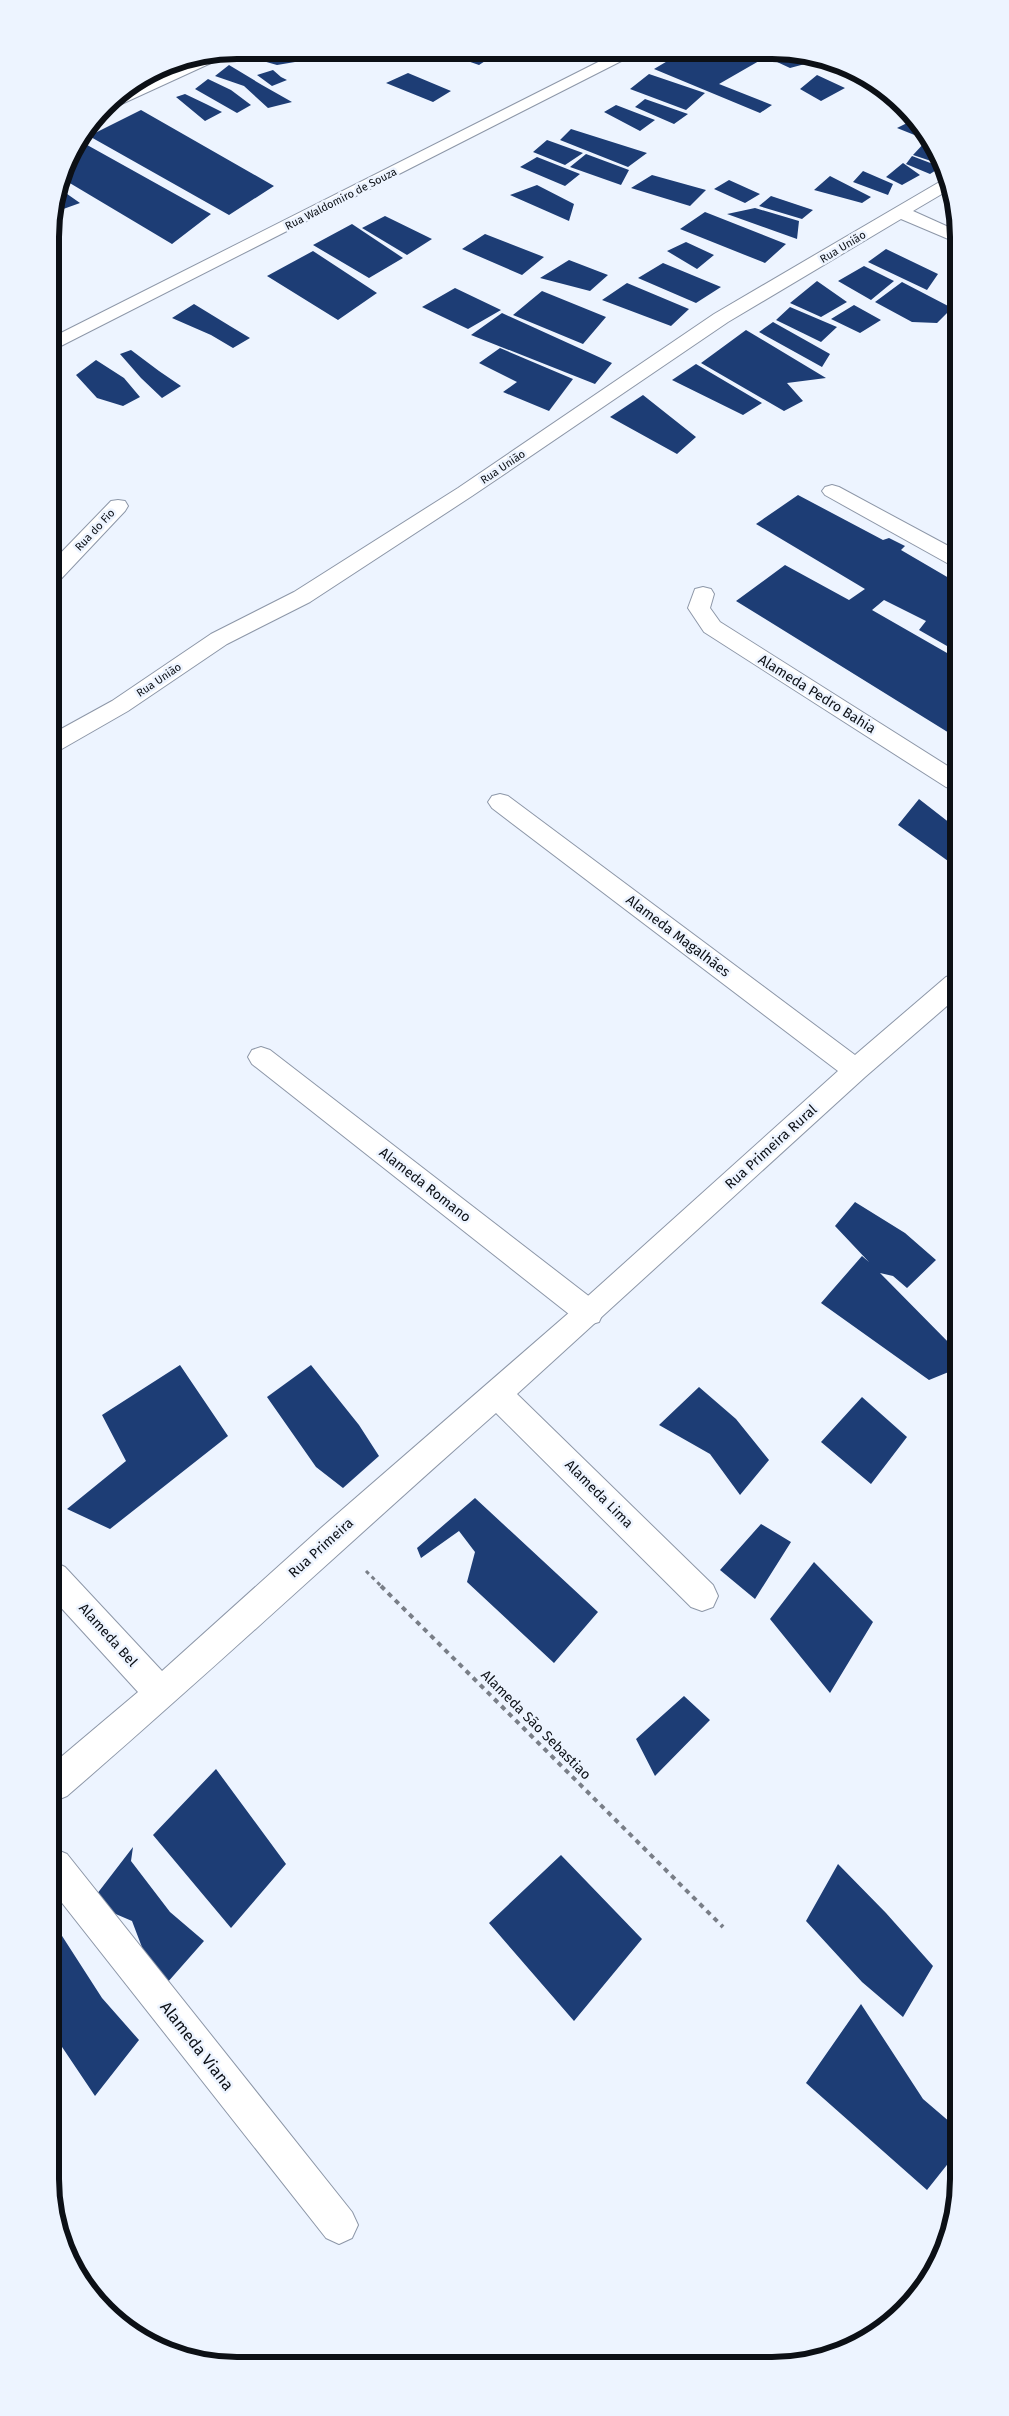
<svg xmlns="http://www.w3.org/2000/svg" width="1009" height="2416" font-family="'Fira Sans',sans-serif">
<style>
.building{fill:#1d3d75}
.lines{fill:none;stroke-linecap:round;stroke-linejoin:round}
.service-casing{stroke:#8d97a8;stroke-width:2}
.minor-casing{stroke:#8d97a8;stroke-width:2}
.tertiary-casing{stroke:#8d97a8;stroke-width:2}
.path-far1{stroke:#797e87;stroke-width:3;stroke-dasharray:4 4;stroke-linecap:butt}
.path{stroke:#797e87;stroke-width:4;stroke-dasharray:5 5;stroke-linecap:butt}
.service{fill:#fff;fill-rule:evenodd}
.minor{fill:#fff;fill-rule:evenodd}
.tertiary{fill:#fff;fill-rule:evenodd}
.labels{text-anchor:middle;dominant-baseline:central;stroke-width:5;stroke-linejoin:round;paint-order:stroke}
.far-street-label{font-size:11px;fill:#0c1016;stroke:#edf4ff}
.street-label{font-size:14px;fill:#0c1016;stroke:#edf4ff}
.near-street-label{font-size:16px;fill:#0c1016;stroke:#edf4ff}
.rim{fill:none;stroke:#0c1016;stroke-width:6}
</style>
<rect width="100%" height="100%" fill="#edf4ff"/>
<path class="building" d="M 272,50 L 277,50 L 295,62 L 277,65 L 252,58 Z
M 403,51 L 439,51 L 423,61 Z
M 455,51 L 489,52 L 496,54 L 479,65 L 450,55 Z
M 681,53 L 740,53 L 759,61 L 719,84 L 772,105 L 760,113 L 654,69 Z
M 758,53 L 800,53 L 816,61 L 790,68 Z
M 229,65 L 262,85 L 292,102 L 268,108 L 244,86 L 215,76 Z
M 273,70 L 281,77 L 287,80 L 272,86 L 257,75 Z
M 408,73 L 451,91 L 433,102 L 386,83 Z
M 649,74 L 705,93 L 686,110 L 630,89 Z
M 817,75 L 845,88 L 821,101 L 800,89 Z
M 208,79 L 231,90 L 251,105 L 237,113 L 195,89 Z
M 185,94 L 206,104 L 222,112 L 205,121 L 176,97 Z
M 645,99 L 688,114 L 674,124 L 635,107 Z
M 616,105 L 655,120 L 640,131 L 604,112 Z
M 141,110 L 274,186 L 229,215 L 89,136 Z
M 915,119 L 932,142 L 897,128 Z
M 571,129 L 647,153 L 628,167 L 560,140 Z
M 547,140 L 583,153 L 565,165 L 533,152 Z
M 80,141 L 211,214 L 172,244 L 63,179 L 69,154 Z
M 926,141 L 935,146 L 943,165 L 913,155 Z
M 586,154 L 629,170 L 621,185 L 570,167 Z
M 912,156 L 941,167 L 930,174 L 906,164 Z
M 537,157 L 580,174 L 565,186 L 520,167 Z
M 903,163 L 920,175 L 902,185 L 886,177 Z
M 863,171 L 893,184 L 888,195 L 853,182 Z
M 652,175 L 706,190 L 690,206 L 631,188 Z
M 830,176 L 871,197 L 862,203 L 814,190 Z
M 729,180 L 760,194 L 745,203 L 714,189 Z
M 537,185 L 574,204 L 569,221 L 510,195 Z
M 60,189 L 80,203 L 55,212 Z
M 771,196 L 813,210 L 802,219 L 759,206 Z
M 755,208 L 799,221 L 797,239 L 727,214 Z
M 705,212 L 786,244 L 765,263 L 680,229 Z
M 385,216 L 432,239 L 407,255 L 362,228 Z
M 352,224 L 403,258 L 369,278 L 313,245 Z
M 485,234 L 544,257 L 522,275 L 462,249 Z
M 686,242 L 714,255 L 697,269 L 667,251 Z
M 886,249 L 938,274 L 927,290 L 868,262 Z
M 313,251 L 377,293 L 338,320 L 267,276 Z
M 569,260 L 608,275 L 590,291 L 540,278 Z
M 663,263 L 721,287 L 696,303 L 638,278 Z
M 864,266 L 894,281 L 871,300 L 838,281 Z
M 817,281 L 847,302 L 821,317 L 790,303 Z
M 902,282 L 952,308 L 937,323 L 912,322 L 875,302 Z
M 627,283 L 689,309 L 671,326 L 602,300 Z
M 455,288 L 501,310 L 468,329 L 422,307 Z
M 542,291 L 606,317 L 583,344 L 513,315 Z
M 194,304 L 230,326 L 250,338 L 233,348 L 211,335 L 172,318 Z
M 854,305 L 881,320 L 860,333 L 831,319 Z
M 790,307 L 837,327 L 821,342 L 776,320 Z
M 502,313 L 612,363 L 595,384 L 471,335 Z
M 773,322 L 830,354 L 822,367 L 759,332 Z
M 746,330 L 826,378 L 787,383 L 803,401 L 784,411 L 701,363 Z
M 500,348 L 573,379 L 549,411 L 503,392 L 517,382 L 479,363 Z
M 131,350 L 159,371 L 181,386 L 162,398 L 141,378 L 120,354 Z
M 96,360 L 124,378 L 140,397 L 123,406 L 97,398 L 76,375 Z
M 696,364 L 762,403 L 743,415 L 672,380 Z
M 643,395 L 696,437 L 677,454 L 610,417 Z
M 798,495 L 883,540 L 889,538 L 905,546 L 901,550 L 954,581 L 954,650 L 919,630 L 926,621 L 884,600 L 872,610 L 954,657 L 954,736 L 736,601 L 785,565 L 849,600 L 865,589 L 756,524 Z
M 919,799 L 955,827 L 955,866 L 898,825 Z
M 855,1202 L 905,1233 L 936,1260 L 907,1288 L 893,1276 L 880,1273 L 956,1350 L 956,1369 L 929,1380 L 821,1303 L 862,1256 L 869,1262 L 835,1226 Z
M 180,1365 L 228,1436 L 110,1529 L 67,1509 L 126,1461 L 102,1415 Z
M 311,1365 L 359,1425 L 379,1456 L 343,1488 L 316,1467 L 267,1397 Z
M 699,1387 L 736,1419 L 769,1460 L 740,1495 L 710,1454 L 659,1425 Z
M 862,1397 L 907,1437 L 871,1484 L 821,1442 Z
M 475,1498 L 598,1612 L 554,1663 L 467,1582 L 475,1552 L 459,1531 L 421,1558 L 417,1548 Z
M 761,1524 L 791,1542 L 755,1599 L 720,1570 Z
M 814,1562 L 873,1622 L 830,1693 L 770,1619 Z
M 684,1696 L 710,1720 L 655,1776 L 636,1739 Z
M 216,1769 L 286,1864 L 231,1928 L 153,1835 Z
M 133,1847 L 131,1861 L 170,1912 L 204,1941 L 159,1992 L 132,1921 L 90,1903 Z
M 561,1855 L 642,1939 L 574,2021 L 489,1923 Z
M 838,1864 L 886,1913 L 933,1966 L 903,2017 L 862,1982 L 806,1921 Z
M 55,1925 L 102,1998 L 139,2040 L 95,2096 L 56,2038 Z
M 861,2004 L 923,2099 L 958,2129 L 958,2151 L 927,2190 L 806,2083 Z"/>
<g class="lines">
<g class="service-casing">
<path id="service" d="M 832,485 L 839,487 L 954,549 L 954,565 L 947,563 L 825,495 L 822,491 L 825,487 Z
M 261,1047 L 270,1050 L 599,1304 L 603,1313 L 599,1322 L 589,1325 L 579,1322 L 252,1064 L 248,1057 L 252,1050 Z
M 55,1849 L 67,1854 L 352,2212 L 358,2225 L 352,2238 L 339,2244 L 326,2238 L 55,1894 Z"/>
</g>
<g class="minor-casing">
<path id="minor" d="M 225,52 L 224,57 L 115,107 L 105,107 L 114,97 L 124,90 L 195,58 Z
M 618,52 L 639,52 L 51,351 L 51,338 Z
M 118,500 L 125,501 L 128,506 L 125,511 L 59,581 L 51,583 L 51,563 L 111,501 Z
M 703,587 L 711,589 L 714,594 L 710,608 L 720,622 L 954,770 L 954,789 L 946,787 L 704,632 L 688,608 L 695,589 Z
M 500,794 L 508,796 L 855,1055 L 946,977 L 955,974 L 955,999 L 865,1077 L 517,1394 L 713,1585 L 718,1596 L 713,1607 L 702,1611 L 691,1607 L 496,1413 C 352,1540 212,1671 67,1796 L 55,1801 L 55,1762 L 138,1692 L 54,1600 L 54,1562 L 65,1567 L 162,1671 L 321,1528 L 579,1304 L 838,1071 L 492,808 L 488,802 L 492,796 Z"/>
</g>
<g class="tertiary-casing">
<path id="tertiary" d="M 948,177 L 952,188 L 913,211 L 953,229 L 953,241 L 901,219 L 728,322 L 472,496 L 310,602 L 227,644 L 128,711 L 60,750 L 52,752 L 52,734 L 112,701 L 211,634 L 294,592 L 458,488 L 714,314 Z"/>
</g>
<path class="path-far1" d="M 366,1571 L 382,1587"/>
<path class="path" d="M 381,1586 L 723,1927"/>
<use href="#service" class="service"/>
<use href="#minor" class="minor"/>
<use href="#tertiary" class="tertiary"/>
</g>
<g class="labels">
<g class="far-street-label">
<text transform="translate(341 199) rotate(-27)">Rua Waldomiro de Souza</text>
<text transform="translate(843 247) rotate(-31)">Rua União</text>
<text transform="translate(503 467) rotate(-34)">Rua União</text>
<text transform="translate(95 530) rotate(-47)">Rua do Fio</text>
<text transform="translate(159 680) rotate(-34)">Rua União</text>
</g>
<g class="street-label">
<text transform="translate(817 694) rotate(32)">Alameda Pedro Bahia</text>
<text transform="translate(678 936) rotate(37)">Alameda Magalhães</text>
<text transform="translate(771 1147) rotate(-42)">Rua Primeira Rural</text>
<text transform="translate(425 1185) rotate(38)">Alameda Romano</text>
<text transform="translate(599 1494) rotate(45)">Alameda Lima</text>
<text transform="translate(321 1548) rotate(-42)">Rua Primeira</text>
<text transform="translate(108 1635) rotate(48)">Alameda Bel</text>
<text transform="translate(536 1725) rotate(45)">Alameda São Sebastiao</text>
</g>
<g class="near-street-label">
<text transform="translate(197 2046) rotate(52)">Alameda Viana</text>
</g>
</g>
<path d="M0 0H1009V2416H0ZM237 59H772A178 178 0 0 1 950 237V2179A178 178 0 0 1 772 2357H237A178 178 0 0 1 59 2179V237A178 178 0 0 1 237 59Z" fill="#edf4ff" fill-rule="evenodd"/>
<path class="rim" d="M237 59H772A178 178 0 0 1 950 237V2179A178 178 0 0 1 772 2357H237A178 178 0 0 1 59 2179V237A178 178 0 0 1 237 59Z"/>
</svg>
